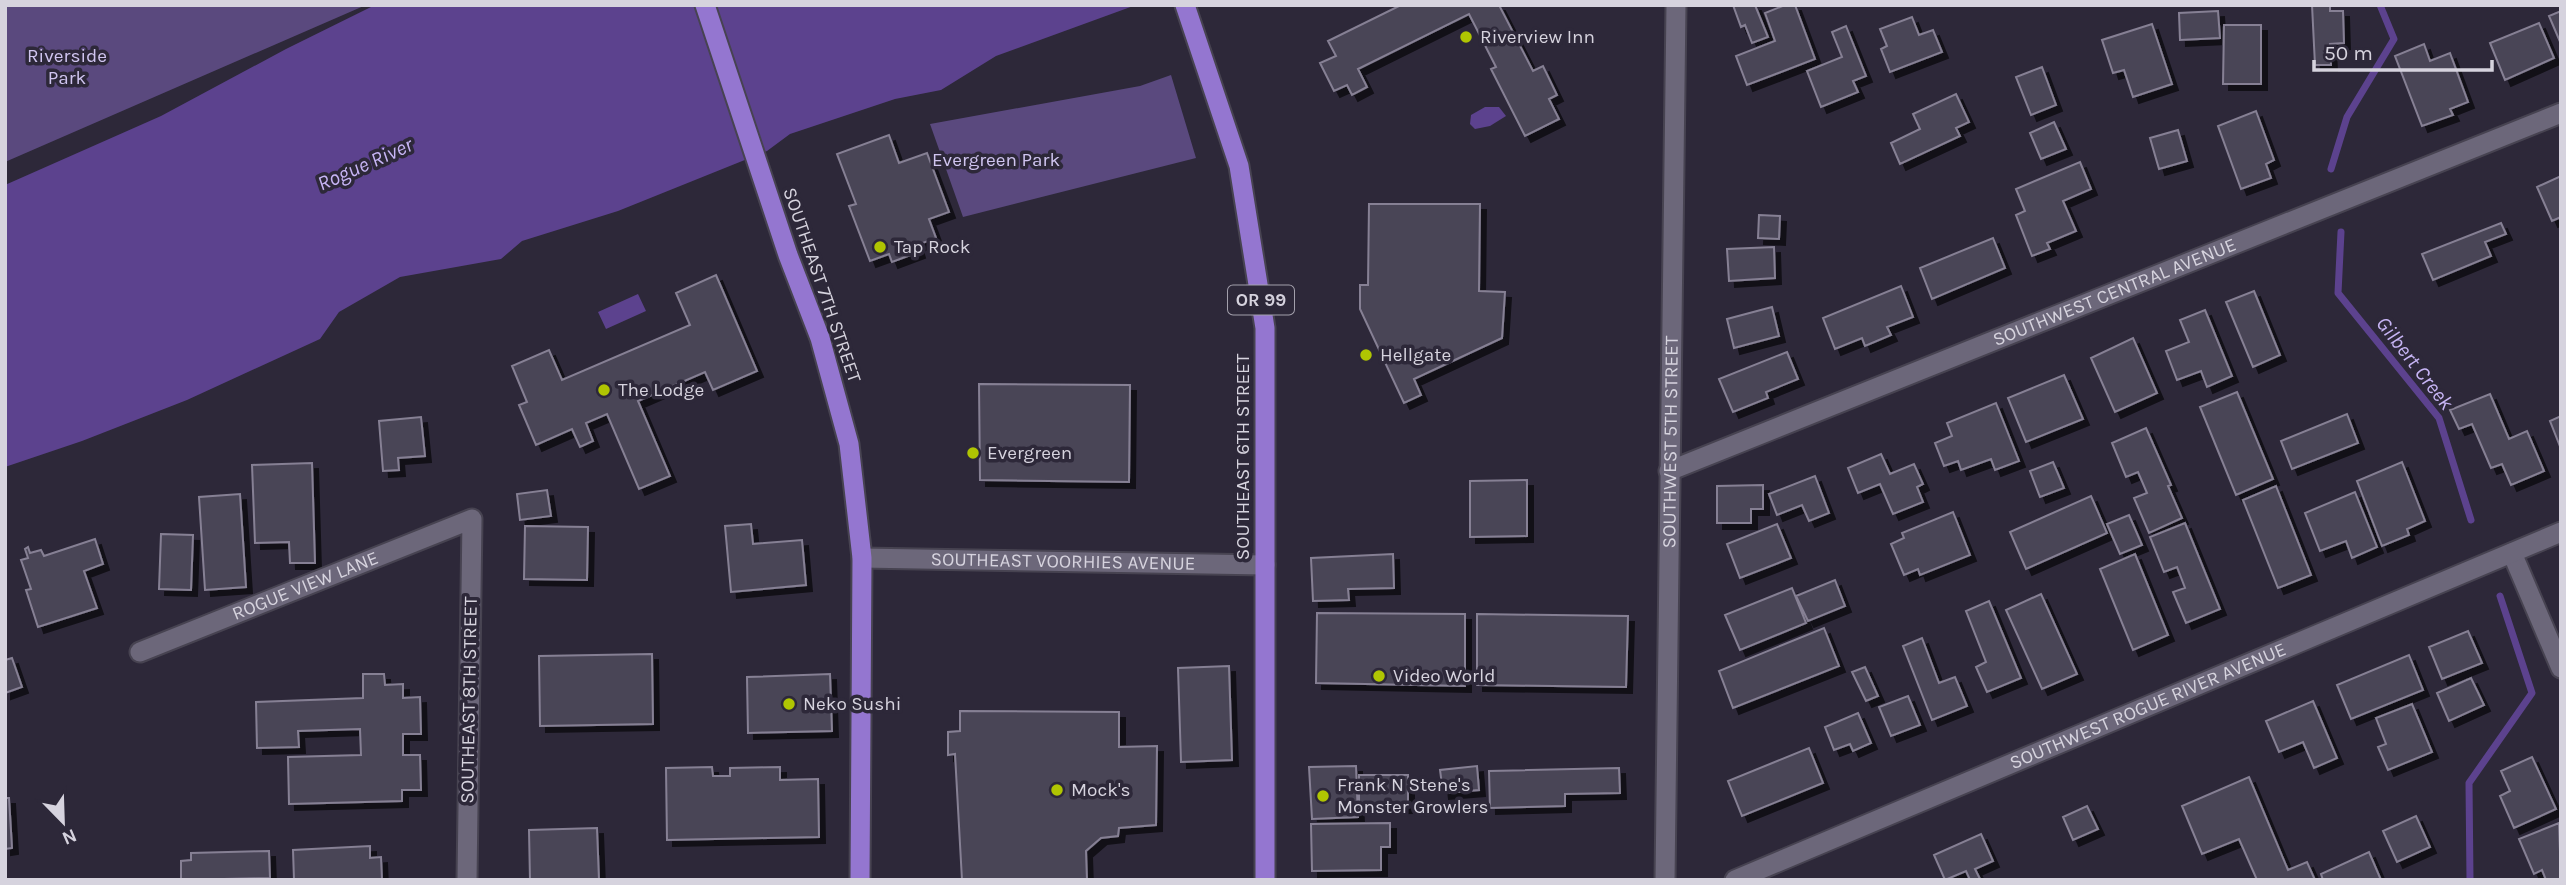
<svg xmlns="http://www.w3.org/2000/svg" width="2566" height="885" font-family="Karla,sans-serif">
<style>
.green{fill:#5a497e}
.water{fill:#5c428e}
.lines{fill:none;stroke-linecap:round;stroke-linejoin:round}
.stream{stroke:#5c428e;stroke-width:7}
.building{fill:#4a4557;stroke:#868094;stroke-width:2;filter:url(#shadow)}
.minor-casing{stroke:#474351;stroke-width:23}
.trunk-casing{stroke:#474351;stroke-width:23}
.minor{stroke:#6c677a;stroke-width:19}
.trunk{stroke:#9476d0;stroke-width:19}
.poi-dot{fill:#b0c502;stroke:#2d2839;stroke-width:2.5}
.labels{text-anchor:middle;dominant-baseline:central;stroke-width:7;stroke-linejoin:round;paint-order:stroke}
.shield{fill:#2d2839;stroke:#a3a0ac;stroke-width:2}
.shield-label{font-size:18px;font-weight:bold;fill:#d6d3de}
.poi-label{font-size:19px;fill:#d6d3de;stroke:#2d2839;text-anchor:start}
.park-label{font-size:19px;fill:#d0c5f0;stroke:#2d2839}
.street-label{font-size:19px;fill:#d6d3de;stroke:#2d2839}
.water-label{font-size:21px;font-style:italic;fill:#c7b5f5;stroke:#2d2839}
</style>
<defs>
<filter id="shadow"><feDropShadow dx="6" dy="6" stdDeviation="0" flood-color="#0009"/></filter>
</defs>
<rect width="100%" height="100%" fill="#2d2839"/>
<path class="green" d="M 5,5 L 366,5 L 5,162 Z
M 1171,75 L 1196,158 L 963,217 L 930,124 L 1140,86 Z"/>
<path class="water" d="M 375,5 L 1136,5 L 996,56 L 941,90 L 895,99 L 790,134 L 767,151 L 618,211 L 522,241 L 501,259 L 400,277 L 339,312 L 320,339 L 187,400 L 82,441 L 5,467 L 5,185 L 161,116 L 286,49 Z
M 1485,107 L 1499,107 L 1506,116 L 1490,126 L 1475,129 L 1470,124 L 1471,115 Z
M 638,294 L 646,311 L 606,329 L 598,312 Z"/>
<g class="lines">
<path class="stream" d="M 2331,169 L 2347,117 L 2394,39 L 2380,5
M 2341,232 L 2338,293 L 2439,418 L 2471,520
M 2470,880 L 2469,783 L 2532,693 L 2500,596"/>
</g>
<path class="building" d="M 1401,5 L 1499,5 L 1533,71 L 1543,66 L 1557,95 L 1549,99 L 1559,119 L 1525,136 L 1491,69 L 1496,67 L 1469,14 L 1358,69 L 1367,87 L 1352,95 L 1347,85 L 1334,91 L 1320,63 L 1336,56 L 1328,41 Z
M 1733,5 L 1755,5 L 1768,37 L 1752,43 L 1745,25 L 1741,27 Z
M 1785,5 L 1795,5 L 1815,59 L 1747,85 L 1736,56 L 1775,41 L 1765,13 Z
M 2312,5 L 2330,5 L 2330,11 L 2343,11 L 2344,43 L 2330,44 L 2331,65 L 2315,65 Z
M 2218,11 L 2220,38 L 2180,40 L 2179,13 Z
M 2561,11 L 2561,44 L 2549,16 Z
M 1912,17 L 1919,35 L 1933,30 L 1942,52 L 1890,72 L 1881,49 L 1887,46 L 1880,29 Z
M 2539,23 L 2554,58 L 2505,80 L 2490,43 Z
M 2152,24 L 2172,84 L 2133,97 L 2124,70 L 2113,73 L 2102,40 Z
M 2224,25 L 2261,25 L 2261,84 L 2223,84 Z
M 1846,26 L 1866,76 L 1853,81 L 1858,92 L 1821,107 L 1807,71 L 1842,57 L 1832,32 Z
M 2424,44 L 2430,61 L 2450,53 L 2468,102 L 2450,109 L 2453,115 L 2422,126 L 2395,56 Z
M 2042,67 L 2056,105 L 2031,115 L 2016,77 Z
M 1956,94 L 1969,122 L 1956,128 L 1960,136 L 1900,164 L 1891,143 L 1920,129 L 1913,114 Z
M 2256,111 L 2274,160 L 2266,164 L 2271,178 L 2241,189 L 2218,126 Z
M 2054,122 L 2066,149 L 2041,159 L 2030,133 Z
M 2178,130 L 2187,161 L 2159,169 L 2150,138 Z
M 889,135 L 899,163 L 927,153 L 949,212 L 929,219 L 936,238 L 917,245 L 919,252 L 892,262 L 889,254 L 870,261 L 849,206 L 856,204 L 837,154 Z
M 2080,162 L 2091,189 L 2063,201 L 2076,231 L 2047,243 L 2050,249 L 2032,256 L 2016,215 L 2025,211 L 2016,189 Z
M 2561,176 L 2561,217 L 2552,221 L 2537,187 Z
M 1369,204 L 1480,204 L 1479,291 L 1505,292 L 1502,338 L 1414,379 L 1421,395 L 1404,403 L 1360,309 L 1360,285 L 1368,285 Z
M 1759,215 L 1780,216 L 1779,239 L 1758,238 Z
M 2501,223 L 2506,234 L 2485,242 L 2491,256 L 2433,280 L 2422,254 Z
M 1993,238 L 2005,268 L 1932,299 L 1920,268 Z
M 1774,247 L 1775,278 L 1729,281 L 1727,249 Z
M 716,275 L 757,371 L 713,390 L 705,372 L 638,401 L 670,476 L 639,489 L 607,414 L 586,423 L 593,441 L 580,447 L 572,429 L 536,445 L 519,405 L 527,402 L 512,366 L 549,350 L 562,380 L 690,325 L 676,293 Z
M 1901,286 L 1913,317 L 1887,327 L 1891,335 L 1865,346 L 1862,338 L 1835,349 L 1823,318 Z
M 2254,291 L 2280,355 L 2253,367 L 2226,302 Z
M 1772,307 L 1779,336 L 1734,348 L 1727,319 Z
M 2205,310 L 2232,376 L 2207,387 L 2201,371 L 2177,380 L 2166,351 L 2189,342 L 2180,320 Z
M 2133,338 L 2157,393 L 2115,412 L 2091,358 Z
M 1787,352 L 1798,379 L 1766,392 L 1768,398 L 1733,412 L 1719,379 Z
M 2064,375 L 2083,419 L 2026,442 L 2008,398 Z
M 979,384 L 1130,385 L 1129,482 L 980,480 Z
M 2237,392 L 2273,479 L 2236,495 L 2200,407 Z
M 2490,394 L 2509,439 L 2527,431 L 2544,471 L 2511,485 L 2502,464 L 2491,468 L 2472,424 L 2459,429 L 2450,410 Z
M 1996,403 L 2019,461 L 1995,470 L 1991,459 L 1961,470 L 1958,461 L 1944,466 L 1935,443 L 1952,436 L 1947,423 Z
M 2347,414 L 2358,443 L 2292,469 L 2281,441 Z
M 2561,416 L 2561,449 L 2550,421 Z
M 421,417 L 425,456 L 398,458 L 399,470 L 383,471 L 379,421 Z
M 2146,428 L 2171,485 L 2168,486 L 2182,518 L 2149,533 L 2134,498 L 2147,493 L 2138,472 L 2126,477 L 2112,443 Z
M 1881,454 L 1890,474 L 1914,464 L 1923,484 L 1917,487 L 1923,502 L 1893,514 L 1880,484 L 1858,493 L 1848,468 Z
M 2053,462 L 2064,488 L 2040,497 L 2030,471 Z
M 2402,462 L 2425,521 L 2407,529 L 2409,535 L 2382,546 L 2357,481 Z
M 312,463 L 315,563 L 290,563 L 289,542 L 255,543 L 252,465 Z
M 1815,476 L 1829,513 L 1809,521 L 1802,505 L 1777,515 L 1769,494 Z
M 1527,480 L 1527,536 L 1470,537 L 1470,481 Z
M 1763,485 L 1763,509 L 1751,509 L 1751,523 L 1717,523 L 1717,486 Z
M 2276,486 L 2311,575 L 2278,588 L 2243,500 Z
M 547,490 L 551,516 L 520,520 L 517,494 Z
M 2355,492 L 2377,547 L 2352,558 L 2346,541 L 2320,551 L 2305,513 Z
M 240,494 L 246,587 L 205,590 L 199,497 Z
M 2091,496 L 2107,533 L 2026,569 L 2010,532 Z
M 1953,512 L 1970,555 L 1920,575 L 1918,569 L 1904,575 L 1891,544 L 1904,538 L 1902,533 Z
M 2129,515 L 2142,545 L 2120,554 L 2107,524 Z
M 2185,523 L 2220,609 L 2186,623 L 2173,592 L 2185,588 L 2177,567 L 2164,572 L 2150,537 Z
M 751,524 L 753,544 L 802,540 L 806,585 L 731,592 L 725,526 Z
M 1777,524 L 1791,558 L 1740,578 L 1727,544 Z
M 525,526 L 588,527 L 587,580 L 524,579 Z
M 161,534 L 193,535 L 191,590 L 159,589 Z
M 95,539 L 103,564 L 84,571 L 97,608 L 38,627 L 26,590 L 31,589 L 21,560 L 28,558 L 25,549 L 28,547 L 30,553 L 41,550 L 44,556 Z
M 1393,554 L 1394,588 L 1348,589 L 1349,600 L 1313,601 L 1311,558 Z
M 2135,554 L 2168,635 L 2133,650 L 2100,569 Z
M 1835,580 L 1845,606 L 1808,621 L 1796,596 Z
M 1792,588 L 1806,623 L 1740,650 L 1725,615 Z
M 2041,594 L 2077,674 L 2042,689 L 2006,610 Z
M 1989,601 L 2021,678 L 1987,692 L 1976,667 L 1986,662 L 1966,611 Z
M 1317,613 L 1465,614 L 1465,686 L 1316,683 Z
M 1477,614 L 1628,616 L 1626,687 L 1477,685 Z
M 1824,628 L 1839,666 L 1733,708 L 1719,671 Z
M 2468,631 L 2482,663 L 2442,679 L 2429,647 Z
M 1922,638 L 1939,683 L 1955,677 L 1967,706 L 1932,720 L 1903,646 Z
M 652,654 L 653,724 L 540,726 L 539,656 Z
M 2409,655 L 2423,690 L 2351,719 L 2337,685 Z
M 12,658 L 22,687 L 5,693 L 5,660 Z
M 1229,666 L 1232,760 L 1181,762 L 1178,668 Z
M 1865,667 L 1878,696 L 1866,701 L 1852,672 Z
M 363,674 L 384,674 L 385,685 L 403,684 L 403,698 L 420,697 L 421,734 L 403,734 L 403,755 L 420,755 L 421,790 L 402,790 L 402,801 L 289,804 L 288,757 L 361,755 L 360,729 L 298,731 L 299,747 L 257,748 L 256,702 L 363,698 Z
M 830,674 L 832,731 L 748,733 L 747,677 Z
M 2471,678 L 2484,705 L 2449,721 L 2437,693 Z
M 1908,696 L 1920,725 L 1891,736 L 1879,707 Z
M 2313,701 L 2337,758 L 2314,768 L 2303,742 L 2279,752 L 2266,721 Z
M 2412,704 L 2432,752 L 2388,770 L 2378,747 L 2386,744 L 2376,718 Z
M 960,711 L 1119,712 L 1119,747 L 1157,746 L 1156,825 L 1119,828 L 1118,836 L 1101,838 L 1086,851 L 1087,880 L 962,880 L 955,754 L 948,755 L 948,732 L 960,731 Z
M 1858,713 L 1871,743 L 1853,751 L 1850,744 L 1834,750 L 1825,727 Z
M 1809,748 L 1823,783 L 1742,816 L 1728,781 Z
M 2532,757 L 2556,809 L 2514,828 L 2500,796 L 2510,791 L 2501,771 Z
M 1356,766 L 1358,817 L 1312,819 L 1309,767 Z
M 1477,766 L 1479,790 L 1443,793 L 1440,770 Z
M 712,767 L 713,776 L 730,776 L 730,768 L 780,767 L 780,780 L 818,779 L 819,837 L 667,840 L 666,768 Z
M 1619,768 L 1620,793 L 1565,794 L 1565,806 L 1490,808 L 1489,771 Z
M 1359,775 L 1408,775 L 1408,807 L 1359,808 Z
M 2249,777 L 2288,870 L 2307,862 L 2315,880 L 2257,880 L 2239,839 L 2202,854 L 2182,806 Z
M 5,798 L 9,798 L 12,848 L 5,849 Z
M 2087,806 L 2098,829 L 2073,840 L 2063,817 Z
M 2416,816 L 2430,847 L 2397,862 L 2383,831 Z
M 1390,823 L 1390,847 L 1381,847 L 1381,870 L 1312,871 L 1311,824 Z
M 2559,823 L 2561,880 L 2546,880 L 2542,870 L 2534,874 L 2519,839 Z
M 597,828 L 599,880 L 530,880 L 529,830 Z
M 1981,834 L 1993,861 L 1975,869 L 1980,879 L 1970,880 L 1966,871 L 1945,880 L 1934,855 Z
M 370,846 L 370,858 L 381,857 L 382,880 L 294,880 L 293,850 Z
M 269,851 L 270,878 L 181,880 L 181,861 L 191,860 L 191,853 Z
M 2369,852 L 2381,880 L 2323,880 L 2321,874 Z"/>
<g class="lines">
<g class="minor-casing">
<g id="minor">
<path id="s1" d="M 1669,471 L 2561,113"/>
<path d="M 2512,553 L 2561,668"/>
<path id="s2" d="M 862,558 L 1265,565"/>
<path id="s3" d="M 140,652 L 472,519 L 467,880"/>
<path id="s4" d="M 1665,880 L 1676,5"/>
<path id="s5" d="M 1735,880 L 2561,532"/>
</g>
</g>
<g class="trunk-casing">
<path id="trunk" d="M 705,5 L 788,255 L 820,338 L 849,444 L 862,558 L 860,880
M 1185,5 L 1239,166 L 1265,328 L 1265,880"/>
</g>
<use href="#minor" class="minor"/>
<use href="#trunk" class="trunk"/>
</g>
<g class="poi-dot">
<circle cx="1466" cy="37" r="7"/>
<circle cx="880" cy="247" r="7"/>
<circle cx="1366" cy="355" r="7"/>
<circle cx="604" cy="390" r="7"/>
<circle cx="973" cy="453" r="7"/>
<circle cx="1379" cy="676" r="7"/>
<circle cx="789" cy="704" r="7"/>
<circle cx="1057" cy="790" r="7"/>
<circle cx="1323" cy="796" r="7"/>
</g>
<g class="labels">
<rect class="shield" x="1228" y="285.5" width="66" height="29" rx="5"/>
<g class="shield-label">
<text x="1261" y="300">OR 99</text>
</g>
<g class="poi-label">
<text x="1480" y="37">Riverview Inn</text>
<text x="894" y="247">Tap Rock</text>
<text x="1380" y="355">Hellgate</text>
<text x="618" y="390">The Lodge</text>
<text x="987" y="453">Evergreen</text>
<text x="1393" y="676">Video World</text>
<text x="803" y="704">Neko Sushi</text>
<text x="1337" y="785">Frank N Stene's<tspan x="1337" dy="22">Monster Growlers</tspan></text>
<text x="1071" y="790">Mock's</text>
</g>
<g class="park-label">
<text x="67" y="56">Riverside<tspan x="67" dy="22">Park</tspan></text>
<text x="996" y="160">Evergreen Park</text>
</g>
<g class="street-label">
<text transform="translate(822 285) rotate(71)">SOUTHEAST 7TH STREET</text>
<text stroke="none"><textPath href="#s1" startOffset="480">SOUTHWEST CENTRAL AVENUE</textPath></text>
<text stroke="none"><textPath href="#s4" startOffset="438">SOUTHWEST 5TH STREET</textPath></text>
<text transform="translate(1243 457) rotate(-90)">SOUTHEAST 6TH STREET</text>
<text stroke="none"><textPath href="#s2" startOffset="201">SOUTHEAST VOORHIES AVENUE</textPath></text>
<text stroke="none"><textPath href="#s3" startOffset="178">ROGUE VIEW LANE</textPath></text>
<text transform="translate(469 700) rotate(-89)">SOUTHEAST 8TH STREET</text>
<text stroke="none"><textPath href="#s5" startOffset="448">SOUTHWEST ROGUE RIVER AVENUE</textPath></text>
</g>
<g class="water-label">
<text transform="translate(365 164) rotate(-24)">Rogue River</text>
<text transform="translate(2415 363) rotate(52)">Gilbert Creek</text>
</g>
</g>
<rect width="2566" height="885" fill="none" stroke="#d6d3de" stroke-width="14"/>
<g transform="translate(63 822) rotate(157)" stroke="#2d2839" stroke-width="5" paint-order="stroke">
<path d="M0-5L12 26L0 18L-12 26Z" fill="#d6d3de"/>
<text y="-10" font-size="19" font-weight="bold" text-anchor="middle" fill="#d6d3de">N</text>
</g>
<path d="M2314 60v10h178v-10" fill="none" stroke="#d6d3de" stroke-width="3.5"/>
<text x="2324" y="60" font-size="21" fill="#d6d3de" stroke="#2d2839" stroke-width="5" paint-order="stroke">50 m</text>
</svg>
